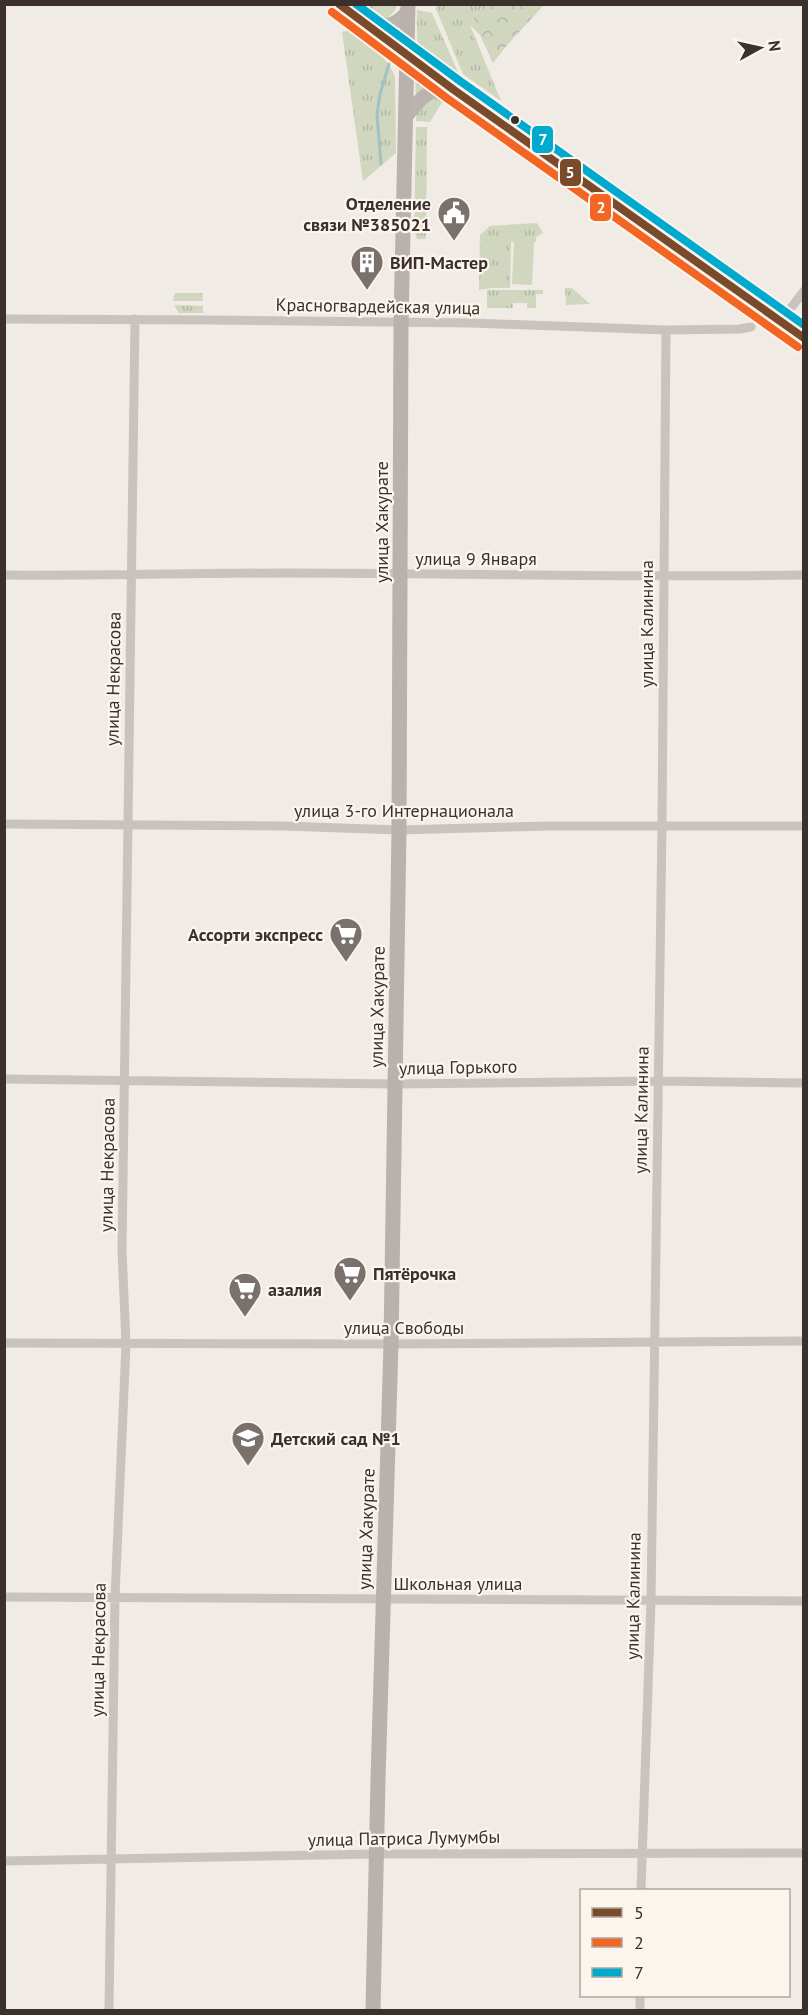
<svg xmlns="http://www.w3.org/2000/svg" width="808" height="2015" font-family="'PT Sans',sans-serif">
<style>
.grass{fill:url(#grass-tufts)}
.forest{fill:url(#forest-crowns)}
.pitch{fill:#d1d6bf}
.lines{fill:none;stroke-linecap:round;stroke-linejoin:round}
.stream{stroke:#a1c2c1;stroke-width:3}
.minor{stroke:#c9c3be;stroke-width:9}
.secondary{stroke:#bab3ae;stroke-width:14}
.primary{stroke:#b8b1ad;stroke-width:15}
.bus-1-casing{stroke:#fbf5ee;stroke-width:12}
.bus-2-casing{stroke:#fbf5ee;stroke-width:12}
.bus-3-casing{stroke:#fbf5ee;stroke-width:12}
.bus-1{stroke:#7a4b2a;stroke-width:8}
.bus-2{stroke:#f26522;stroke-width:8}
.bus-3{stroke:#00a9ce;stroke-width:8}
.bus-dot{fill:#3b302b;stroke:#fbf5ee;stroke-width:2}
.labels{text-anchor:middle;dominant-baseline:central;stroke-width:4.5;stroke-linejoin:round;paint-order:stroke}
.poi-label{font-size:18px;font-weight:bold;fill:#3b302b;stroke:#fbf5ee;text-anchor:start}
.street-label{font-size:18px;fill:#3b302b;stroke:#fbf5ee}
.line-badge{stroke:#fbf5ee;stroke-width:2}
.badge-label{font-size:16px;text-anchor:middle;font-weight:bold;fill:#fff}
</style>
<defs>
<pattern id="grass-tufts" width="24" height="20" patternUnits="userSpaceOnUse" patternTransform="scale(1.5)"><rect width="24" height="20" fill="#d1d6bf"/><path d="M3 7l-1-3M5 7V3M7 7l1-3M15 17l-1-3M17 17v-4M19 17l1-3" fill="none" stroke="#b4b8a4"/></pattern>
<pattern id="forest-crowns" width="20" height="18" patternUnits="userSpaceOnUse" patternTransform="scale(1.5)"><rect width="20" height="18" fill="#d1d6bf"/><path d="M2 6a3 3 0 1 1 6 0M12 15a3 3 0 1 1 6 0" fill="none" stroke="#b4b8a4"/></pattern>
</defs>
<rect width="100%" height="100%" fill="#f0ebe5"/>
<path class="grass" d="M 397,4 C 395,16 382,23 370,19 C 362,16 355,9 349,5 Z
M 436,5 L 483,5 L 470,25 L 501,101 L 463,74 L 436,9 Z
M 417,10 L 432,13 L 461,79 L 457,84 C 417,58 416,58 417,10 Z
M 349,30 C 367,44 387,55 395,77 L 396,153 L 363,181 L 342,32 Z
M 415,74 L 433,87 L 416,98 Z
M 441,94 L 446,96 L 430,122 L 416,121 L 416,109 Z
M 416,127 L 427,127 L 426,239 L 417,239 L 414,230 Z
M 537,223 L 543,233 L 536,237 L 536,242 L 511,242 L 510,288 L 490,288 L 479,290 L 480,235 L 490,226 Z
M 565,288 L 572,288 L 590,304 L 566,305 Z
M 487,290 L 543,290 L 543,294 L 536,294 L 536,308 L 527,308 L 527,303 L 513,303 L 513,308 L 487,308 Z
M 175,293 L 202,293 L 203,301 L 173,301 Z
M 174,305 L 203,306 L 203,313 L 179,313 Z"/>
<path class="forest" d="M 483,5 L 483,4 L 544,5 L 508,44 L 493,63 L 480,35 L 470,25 Z"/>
<path class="pitch" d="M 514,242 L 534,242 L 532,285 L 512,284 Z"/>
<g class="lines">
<path class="stream" d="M 381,164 L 377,114 L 380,94 L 389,64"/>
<path class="minor" d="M 4,319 L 209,320 L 471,323 L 666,330 L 740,329 L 751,327
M 780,322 L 804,291
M 4,575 C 98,576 192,573 286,573 C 459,573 631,578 804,575
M 4,824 L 284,826 L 399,830 L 550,826 L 804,826
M 4,1079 L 395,1084 L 658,1081 L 804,1083
M 4,1343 L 391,1344 L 804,1341
M 4,1597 L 804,1601
M 4,1861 L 376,1854 L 804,1853
M 641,1890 L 651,1601 L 662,825 L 666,330
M 109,2010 L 115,1597 L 126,1344 L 122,1251 L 135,319
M 640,2010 L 640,1996"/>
<path class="secondary" d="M 338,4 L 454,90 L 804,338
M 366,26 C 386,25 394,28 408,11
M 405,118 C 419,100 426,89 451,88"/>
<path class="primary" d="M 373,2010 L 378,1780 L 391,1344 L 399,830 L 401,323 L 408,4"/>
<g class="bus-1-casing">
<path id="bus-1" d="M 339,4 L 454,90 L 804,338"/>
</g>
<g class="bus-2-casing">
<path id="bus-2" d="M 332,12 L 448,99 L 798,347"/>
</g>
<g class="bus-3-casing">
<path id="bus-3" d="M 356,4 L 460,81 L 804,325"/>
</g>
<use href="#bus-1" class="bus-1"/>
<use href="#bus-2" class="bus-2"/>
<use href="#bus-3" class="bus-3"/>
</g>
<defs>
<g id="civic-pin" transform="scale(1.725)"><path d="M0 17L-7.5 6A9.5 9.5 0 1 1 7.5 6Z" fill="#7a716c" stroke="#fbf5ee"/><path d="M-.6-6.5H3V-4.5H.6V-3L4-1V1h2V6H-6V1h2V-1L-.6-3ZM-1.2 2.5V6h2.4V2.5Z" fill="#fff"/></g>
<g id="building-pin" transform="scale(1.725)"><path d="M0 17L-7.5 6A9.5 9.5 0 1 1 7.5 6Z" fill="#7a716c" stroke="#fbf5ee"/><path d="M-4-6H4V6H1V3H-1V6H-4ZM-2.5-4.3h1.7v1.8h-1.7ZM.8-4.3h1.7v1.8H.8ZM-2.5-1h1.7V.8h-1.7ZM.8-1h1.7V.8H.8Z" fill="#fff"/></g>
<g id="supermarket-pin" transform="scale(1.725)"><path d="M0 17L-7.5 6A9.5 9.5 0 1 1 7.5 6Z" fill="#7a716c" stroke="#fbf5ee"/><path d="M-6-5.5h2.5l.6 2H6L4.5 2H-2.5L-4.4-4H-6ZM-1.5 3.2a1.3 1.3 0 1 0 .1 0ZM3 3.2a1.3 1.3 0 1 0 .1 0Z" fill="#fff"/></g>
<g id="school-pin" transform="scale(1.725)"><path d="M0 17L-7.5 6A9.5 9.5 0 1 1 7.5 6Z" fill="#7a716c" stroke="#fbf5ee"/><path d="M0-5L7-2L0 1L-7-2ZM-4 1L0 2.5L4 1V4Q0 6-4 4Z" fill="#fff"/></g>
</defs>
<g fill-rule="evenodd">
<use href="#civic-pin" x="454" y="213"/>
<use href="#building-pin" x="367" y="262"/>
<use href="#supermarket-pin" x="346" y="934"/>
<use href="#supermarket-pin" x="350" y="1273"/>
<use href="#supermarket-pin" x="245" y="1289"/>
<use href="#school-pin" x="248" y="1438"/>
</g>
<circle class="bus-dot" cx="515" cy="120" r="5"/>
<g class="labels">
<g class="poi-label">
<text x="431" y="203" text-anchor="end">Отделение<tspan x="431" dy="21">связи №385021</tspan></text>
<text x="390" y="262">ВИП-Мастер</text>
<text x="323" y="934" text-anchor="end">Ассорти экспресс</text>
<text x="373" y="1273">Пятёрочка</text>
<text x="268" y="1289">азалия</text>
<text x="271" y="1438">Детский сад №1</text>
</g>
<g class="street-label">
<text transform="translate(378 306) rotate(1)">Красногвардейская улица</text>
<text transform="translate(381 522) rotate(-90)">улица Хакурате</text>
<text x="476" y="558">улица 9 Января</text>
<text transform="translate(646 624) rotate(-90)">улица Калинина</text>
<text transform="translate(113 679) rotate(-89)">улица Некрасова</text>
<text x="404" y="810">улица 3-го Интернационала</text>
<text transform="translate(377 1007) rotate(-89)">улица Хакурате</text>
<text transform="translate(458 1067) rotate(-1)">улица Горького</text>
<text transform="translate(641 1110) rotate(-89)">улица Калинина</text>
<text transform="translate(107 1165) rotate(-89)">улица Некрасова</text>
<text x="404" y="1327">улица Свободы</text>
<text transform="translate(366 1529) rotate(-88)">улица Хакурате</text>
<text x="458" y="1583">Школьная улица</text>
<text transform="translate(633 1596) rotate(-89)">улица Калинина</text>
<text transform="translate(98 1650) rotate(-89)">улица Некрасова</text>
<text transform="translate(404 1838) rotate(-1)">улица Патриса Лумумбы</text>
</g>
</g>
<g class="line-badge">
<rect x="531" y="125" width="23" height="29" rx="6" fill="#00a9ce"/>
<rect x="559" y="158" width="23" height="29" rx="6" fill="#7a4b2a"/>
<rect x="589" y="193" width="23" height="29" rx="6" fill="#f26522"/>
</g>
<g class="badge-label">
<text x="543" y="145">7</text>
<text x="570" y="178">5</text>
<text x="601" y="213">2</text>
</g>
<rect width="808" height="2015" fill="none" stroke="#3b302b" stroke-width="12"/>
<rect x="580" y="1889" width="210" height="108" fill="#fbf5ee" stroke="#aea6a0" stroke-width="1.5"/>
<rect x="592" y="1908" width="30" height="9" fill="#7a4b2a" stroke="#aea6a0" stroke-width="1.5"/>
<text x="634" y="1919" font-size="18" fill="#3b302b">5</text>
<rect x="592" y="1938" width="30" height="9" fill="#f26522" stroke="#aea6a0" stroke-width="1.5"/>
<text x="634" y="1949" font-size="18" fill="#3b302b">2</text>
<rect x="592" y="1968" width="30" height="9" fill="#00a9ce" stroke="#aea6a0" stroke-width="1.5"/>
<text x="634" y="1979" font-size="18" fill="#3b302b">7</text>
<g transform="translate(760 48) rotate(82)" stroke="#fbf5ee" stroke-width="4.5" paint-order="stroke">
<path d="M0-4.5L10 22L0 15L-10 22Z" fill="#3b302b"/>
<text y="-9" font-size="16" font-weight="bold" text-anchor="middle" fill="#3b302b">N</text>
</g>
</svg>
